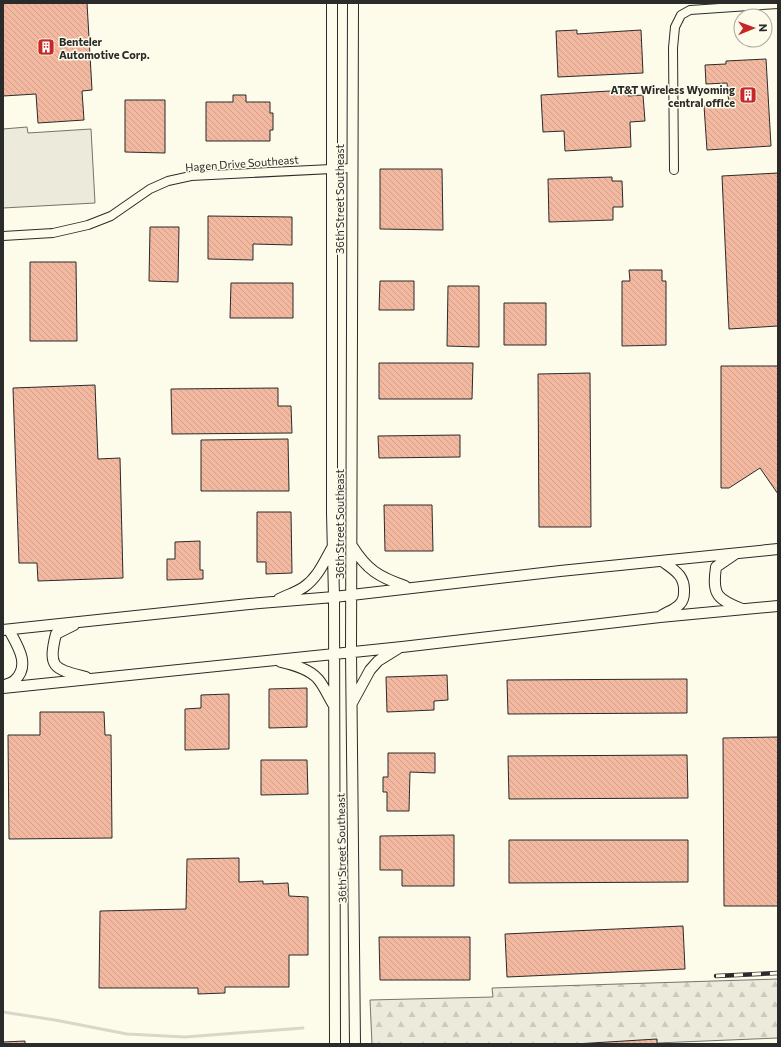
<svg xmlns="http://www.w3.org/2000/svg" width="781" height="1047" font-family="Commissioner,sans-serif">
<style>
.forest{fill:url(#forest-firs);stroke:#74746e}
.parking{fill:#eceadb;stroke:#74746e}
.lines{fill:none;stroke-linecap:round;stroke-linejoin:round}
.stream{stroke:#d8d7c9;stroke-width:3}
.building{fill:url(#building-back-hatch);stroke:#2b2b2b}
.minor-casing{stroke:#2b2b2b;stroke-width:10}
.tertiary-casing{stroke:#2b2b2b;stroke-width:12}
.minor{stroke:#fdfbea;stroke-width:8}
.tertiary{stroke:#fdfbea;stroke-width:10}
.rail-casing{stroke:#2b2b2b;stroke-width:4.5}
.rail{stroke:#fdfbea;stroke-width:3;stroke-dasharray:9;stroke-linecap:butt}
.labels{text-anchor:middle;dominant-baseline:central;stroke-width:3;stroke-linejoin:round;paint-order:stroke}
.poi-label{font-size:11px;font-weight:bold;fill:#2b2b2b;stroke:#fdfbea;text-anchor:start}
.street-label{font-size:11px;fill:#2b2b2b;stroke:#fdfbea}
</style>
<defs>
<pattern id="forest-firs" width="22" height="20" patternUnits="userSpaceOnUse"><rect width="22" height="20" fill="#ecebdb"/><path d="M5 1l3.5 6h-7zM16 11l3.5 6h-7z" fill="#cbcabc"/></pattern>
<pattern id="building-back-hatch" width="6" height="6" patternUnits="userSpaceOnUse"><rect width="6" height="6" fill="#f2b8a0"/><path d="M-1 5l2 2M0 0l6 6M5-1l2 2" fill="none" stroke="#d09e8a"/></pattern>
</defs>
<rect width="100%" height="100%" fill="#fdfbea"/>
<path class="forest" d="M 778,979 L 778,1038 L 632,1044 L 372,1044 L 370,1000 L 493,997 L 492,988 Z"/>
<path class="parking" d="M 27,127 L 28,133 L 91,129 L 95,203 L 3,208 L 3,129 Z"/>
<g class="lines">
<path class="stream" d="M 3,1012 L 55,1020 L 127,1034 L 185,1037 L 303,1028"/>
</g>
<path class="building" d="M 3,3 L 87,3 L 92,90 L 82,91 L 84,120 L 38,123 L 36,94 L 3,96 Z
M 577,30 L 577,34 L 641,30 L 643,73 L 558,77 L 556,31 Z
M 766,59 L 771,146 L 707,150 L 704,106 L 729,105 L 727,83 L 706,84 L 705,65 L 726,64 L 726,61 Z
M 627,90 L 628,96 L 643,95 L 645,121 L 630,122 L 631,147 L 565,151 L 564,131 L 543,132 L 541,95 Z
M 233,95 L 246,95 L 246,102 L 270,102 L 270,113 L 273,113 L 273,130 L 270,130 L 270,141 L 206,141 L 206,102 L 233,102 Z
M 125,100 L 165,100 L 165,153 L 125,152 Z
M 380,169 L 442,169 L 443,230 L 380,229 Z
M 778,173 L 778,326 L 729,329 L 722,176 Z
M 612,177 L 612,181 L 622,181 L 623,207 L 613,207 L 613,220 L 549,222 L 548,179 Z
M 208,216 L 292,217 L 292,245 L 253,244 L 253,260 L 208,259 Z
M 150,227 L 179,227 L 178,282 L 149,281 Z
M 30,262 L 76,262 L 77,341 L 30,341 Z
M 629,270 L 662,270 L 662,281 L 666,281 L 666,345 L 622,346 L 622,281 L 630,281 Z
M 380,281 L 414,281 L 414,310 L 379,310 Z
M 231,283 L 293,283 L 293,318 L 230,318 Z
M 448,286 L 479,286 L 479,347 L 447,346 Z
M 504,303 L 546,303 L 546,345 L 504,345 Z
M 379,363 L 473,363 L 472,399 L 379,399 Z
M 721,366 L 778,366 L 778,494 L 760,468 L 729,488 L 721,488 Z
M 590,373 L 591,527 L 539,527 L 538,374 Z
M 95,385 L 98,459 L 120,458 L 123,578 L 38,581 L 37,563 L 19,563 L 13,388 Z
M 278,388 L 278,406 L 291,406 L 292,433 L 172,434 L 171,389 Z
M 460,435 L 460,457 L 379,458 L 378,436 Z
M 288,439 L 289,491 L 201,491 L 201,440 Z
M 384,505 L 432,505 L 433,551 L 385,551 Z
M 257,512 L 291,512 L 292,573 L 266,574 L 266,562 L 257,562 Z
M 200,541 L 200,570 L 203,570 L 203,579 L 167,580 L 167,559 L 175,559 L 175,542 Z
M 447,675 L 448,700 L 434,701 L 434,710 L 387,712 L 386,677 Z
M 687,679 L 687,713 L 508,714 L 507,680 Z
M 307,688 L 307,727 L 269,728 L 269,689 Z
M 229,694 L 229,749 L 185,750 L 185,709 L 201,708 L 201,695 Z
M 40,712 L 104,712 L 105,735 L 111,735 L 112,838 L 9,839 L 8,735 L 40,735 Z
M 778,737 L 778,906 L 724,906 L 723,738 Z
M 388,753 L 435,753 L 435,773 L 410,772 L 409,811 L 387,811 L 387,792 L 383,792 L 383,777 L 388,777 Z
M 687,755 L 688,798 L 509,799 L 508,756 Z
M 261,760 L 307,760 L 308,794 L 261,795 Z
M 454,835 L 454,886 L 402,886 L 402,870 L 380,870 L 380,836 Z
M 509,840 L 688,840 L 688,882 L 509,883 Z
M 239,858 L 239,882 L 263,881 L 263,884 L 288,883 L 289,896 L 308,897 L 308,955 L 289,955 L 289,987 L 225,987 L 225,993 L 198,994 L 198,988 L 99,988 L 100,911 L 186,909 L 187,859 Z
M 683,926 L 685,969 L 507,977 L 505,934 Z
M 379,937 L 470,937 L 470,980 L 380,980 Z
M 657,1039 L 657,1044 L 575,1044 Z
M 25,1041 L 25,1044 L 3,1044 L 3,1042 Z"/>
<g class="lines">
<g class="minor-casing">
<path id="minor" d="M 674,170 L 673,48 L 675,27 L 681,15 L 690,10 L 778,4
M 3,236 L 53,233 L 88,225 L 111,216 L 150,189 L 168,181 L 191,176 L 352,168"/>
</g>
<g class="tertiary-casing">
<path id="tertiary" d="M 332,3 L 332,513 L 334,597 L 335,1044
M 353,3 L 351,651 L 355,1044
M 352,546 C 367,570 379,577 405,586
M 735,554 L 716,567 C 712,595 717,599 742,609
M 279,599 C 287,595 297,592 304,587 C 318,577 324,562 332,548
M 661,616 C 667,612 676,609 680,604 C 683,601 684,596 684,592 C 685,575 674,570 662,561
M 74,625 L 56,634 C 47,669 55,669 86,677
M 3,630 L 249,604 L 334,597 L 560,571 L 778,549
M 281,662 C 294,665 309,669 318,679 C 324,686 328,696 333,704
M 3,686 C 7,684 12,683 15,680 C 31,665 17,645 9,630
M 3,688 L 402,647 L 660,617 L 778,606
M 352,703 L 370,670 L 378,661 L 399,648"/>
</g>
<use href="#minor" class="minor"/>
<use href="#tertiary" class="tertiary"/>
<g class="rail-casing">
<path id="rail" d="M 716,976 L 778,973"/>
</g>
<use href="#rail" class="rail"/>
</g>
<defs>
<g id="building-square" transform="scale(0.9)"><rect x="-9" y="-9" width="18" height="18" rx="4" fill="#c62828" stroke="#fdfbea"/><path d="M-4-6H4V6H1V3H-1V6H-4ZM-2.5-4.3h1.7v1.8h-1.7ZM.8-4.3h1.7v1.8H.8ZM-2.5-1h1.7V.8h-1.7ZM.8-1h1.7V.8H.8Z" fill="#fff"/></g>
</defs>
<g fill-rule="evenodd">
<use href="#building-square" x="46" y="47"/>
<use href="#building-square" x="748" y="95"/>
</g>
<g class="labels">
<g class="poi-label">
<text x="59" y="41">Benteler<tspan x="59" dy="13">Automotive Corp.</tspan></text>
<text x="735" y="89" text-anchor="end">AT&amp;T Wireless Wyoming<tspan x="735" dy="13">central office</tspan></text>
</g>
<g class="street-label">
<text transform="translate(242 163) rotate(-4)">Hagen Drive Southeast</text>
<text transform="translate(339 199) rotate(-90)">36th Street Southeast</text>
<text transform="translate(339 524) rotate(-90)">36th Street Southeast</text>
<text transform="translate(341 848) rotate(-91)">36th Street Southeast</text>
</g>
</g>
<rect width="781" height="1047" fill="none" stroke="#2b2b2b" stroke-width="8"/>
<g transform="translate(753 28) rotate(89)"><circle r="19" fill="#fdfbea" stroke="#a9a89e"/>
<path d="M0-3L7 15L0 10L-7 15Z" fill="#c62828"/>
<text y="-6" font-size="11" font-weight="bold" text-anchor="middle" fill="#2b2b2b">N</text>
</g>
</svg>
